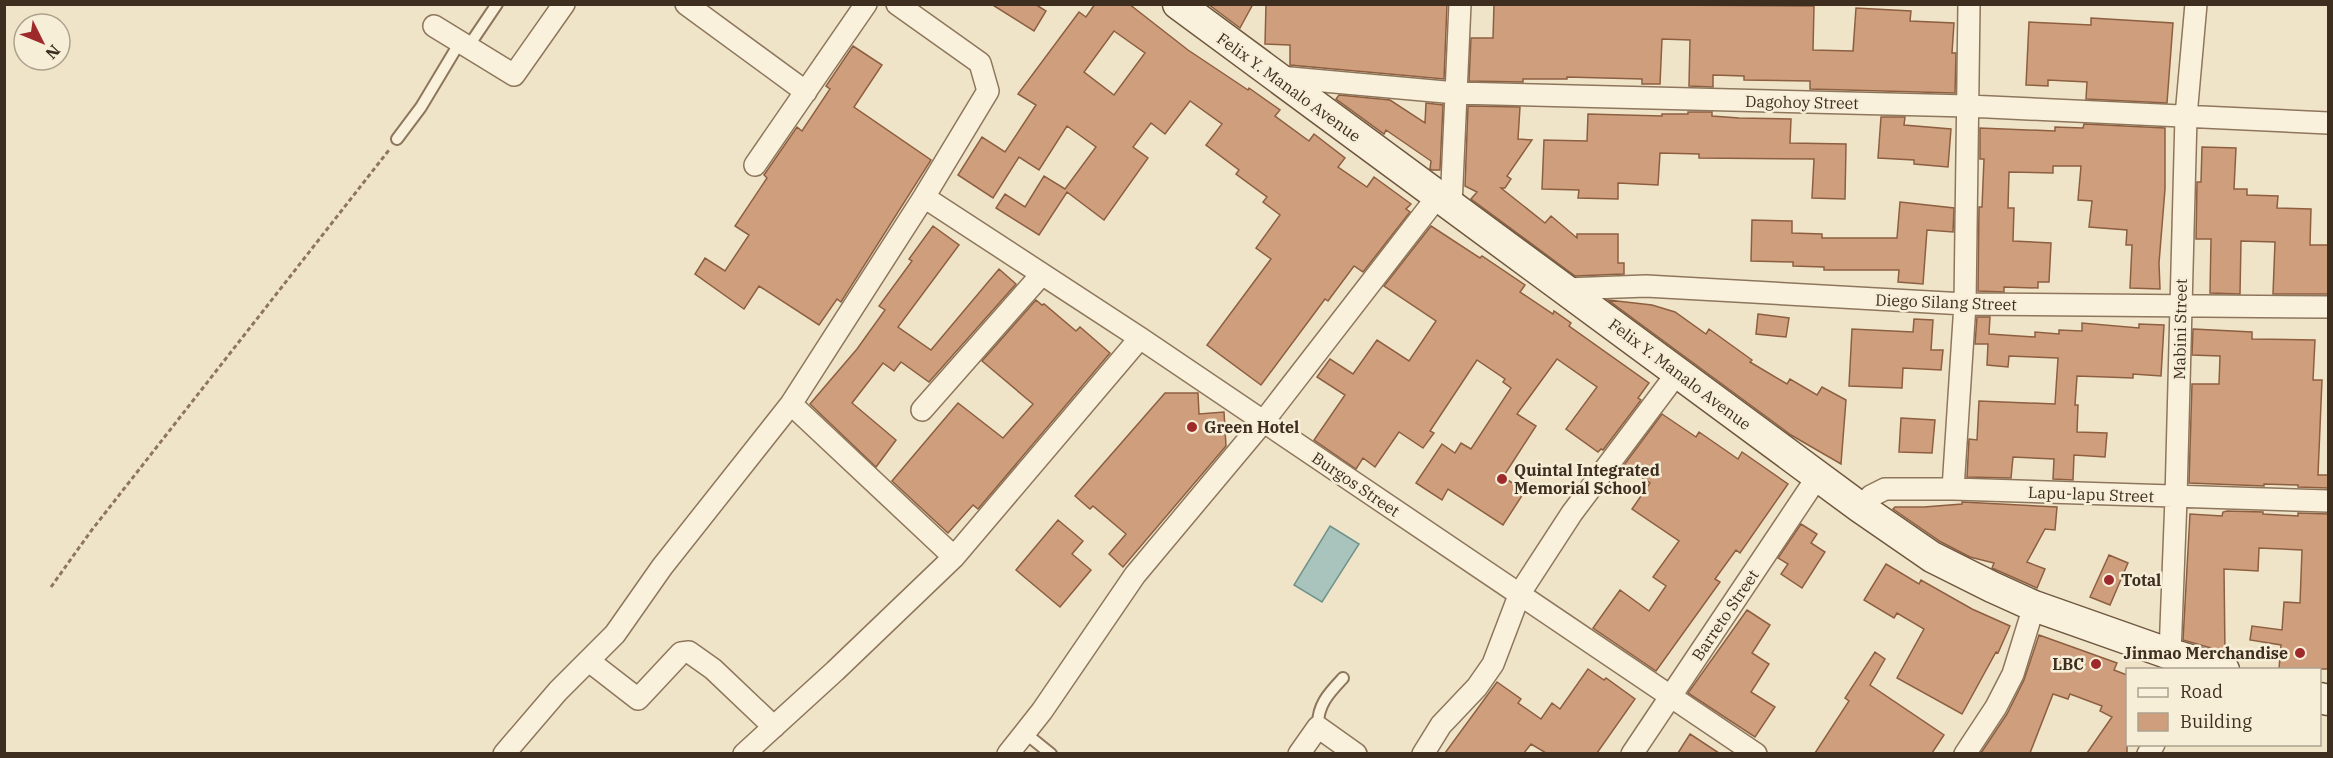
<svg xmlns="http://www.w3.org/2000/svg" width="2333" height="758" font-family="'IBM Plex Serif',serif">
<style>
.water{fill:#a9c4bc;stroke:#6f938a;stroke-width:1.5}
.building{fill:#cf9f7d;stroke:#8d5f41;stroke-width:1.5;fill-rule:evenodd}
.lines{fill:none;stroke-linecap:round;stroke-linejoin:round}
.lane-casing{stroke:#8d765c;stroke-width:14}
.street-casing{stroke:#8d765c;stroke-width:24}
.secondary-casing{stroke:#6f573f;stroke-width:33}
.path{stroke:#8d765c;stroke-width:3;stroke-dasharray:4.5 3;stroke-linecap:butt}
.lane{stroke:#faf1dc;stroke-width:10}
.street{stroke:#faf1dc;stroke-width:21}
.secondary{stroke:#faf1dc;stroke-width:30}
.poi-dot{fill:#9e2a2b;stroke:#f7eed8;stroke-width:2}
.labels{text-anchor:middle;dominant-baseline:central;stroke-width:5;stroke-linejoin:round;paint-order:stroke}
.street-label{font-size:16px;fill:#3d2e20;stroke:#f7eed8}
.poi-label{font-size:16px;font-weight:bold;fill:#3d2e20;stroke:#f7eed8;text-anchor:start}
</style>
<rect width="100%" height="100%" fill="#f0e4c8"/>
<path class="water" d="M 1330,526 L 1359,544 L 1322,602 L 1294,585 Z"/>
<path class="building" d="M 991,4 L 1035,4 L 1046,11 L 1034,31 Z
M 1095,4 L 1129,4 L 1188,50 L 1248,90 L 1249,88 L 1280,110 L 1275,116 L 1309,141 L 1314,134 L 1345,158 L 1338,167 L 1367,187 L 1374,177 L 1411,204 L 1406,209 L 1410,212 L 1363,272 L 1354,266 L 1328,301 L 1325,299 L 1261,385 L 1207,345 L 1271,259 L 1256,248 L 1280,215 L 1263,202 L 1267,197 L 1236,174 L 1239,170 L 1206,145 L 1222,124 L 1190,101 L 1165,134 L 1151,123 L 1133,147 L 1148,158 L 1104,220 L 1067,192 L 1039,235 L 996,208 L 1005,194 L 1025,207 L 1044,176 L 1065,189 L 1096,147 L 1067,126 L 1039,170 L 1019,157 L 993,198 L 958,175 L 982,137 L 1005,152 L 1036,105 L 1018,94 L 1079,12 L 1086,17 ZM 1114,31 L 1145,53 L 1114,95 L 1084,72 Z
M 1208,4 L 1253,4 L 1240,28 Z
M 1266,4 L 1447,4 L 1444,79 L 1290,65 L 1290,45 L 1265,44 Z
M 1494,4 L 1814,6 L 1813,50 L 1853,51 L 1856,8 L 1911,11 L 1910,21 L 1954,23 L 1952,53 L 1956,53 L 1955,93 L 1810,89 L 1810,81 L 1744,80 L 1744,76 L 1713,75 L 1713,87 L 1689,86 L 1690,40 L 1662,39 L 1660,84 L 1642,84 L 1642,79 L 1567,77 L 1567,79 L 1523,79 L 1523,82 L 1469,81 L 1471,38 L 1493,38 Z
M 2091,18 L 2173,23 L 2167,103 L 2086,99 L 2087,82 L 2048,80 L 2048,86 L 2026,85 L 2029,22 L 2091,25 Z
M 853,46 L 882,65 L 854,107 L 931,160 L 841,302 L 837,299 L 819,325 L 759,286 L 744,309 L 695,274 L 705,258 L 725,271 L 749,235 L 735,226 L 767,178 L 764,175 L 797,127 L 802,131 L 830,89 L 826,86 Z
M 1339,95 L 1390,100 L 1425,123 L 1426,103 L 1443,105 L 1440,170 L 1432,170 L 1430,169 L 1431,161 L 1386,130 L 1384,134 L 1336,99 Z
M 1468,106 L 1520,107 L 1518,139 L 1532,140 L 1507,176 L 1511,179 L 1505,188 L 1501,188 L 1545,223 L 1551,216 L 1577,238 L 1577,234 L 1618,234 L 1618,263 L 1624,263 L 1624,274 L 1575,276 L 1471,199 L 1477,192 L 1465,186 Z
M 1688,112 L 1712,112 L 1712,116 L 1739,118 L 1791,119 L 1790,143 L 1846,144 L 1845,199 L 1812,198 L 1814,159 L 1699,158 L 1699,154 L 1660,153 L 1658,185 L 1618,183 L 1618,199 L 1578,198 L 1579,190 L 1542,189 L 1544,140 L 1587,141 L 1588,114 L 1662,116 L 1662,114 L 1688,114 Z
M 1881,117 L 1905,117 L 1904,125 L 1951,129 L 1948,167 L 1914,164 L 1914,160 L 1878,158 Z
M 2084,124 L 2165,128 L 2165,189 L 2159,263 L 2160,289 L 2130,288 L 2132,245 L 2126,245 L 2127,230 L 2089,227 L 2092,201 L 2078,200 L 2081,166 L 2053,166 L 2053,173 L 2009,172 L 2008,208 L 2014,208 L 2013,241 L 2051,243 L 2049,282 L 2038,282 L 2038,288 L 2004,287 L 2004,292 L 1978,291 L 1979,207 L 1982,207 L 1984,159 L 1980,159 L 1980,128 L 2055,131 L 2055,127 L 2083,128 Z
M 2202,147 L 2236,148 L 2234,189 L 2247,189 L 2247,195 L 2278,196 L 2277,208 L 2311,209 L 2310,245 L 2328,245 L 2328,294 L 2273,294 L 2275,242 L 2241,241 L 2240,294 L 2210,293 L 2211,239 L 2196,239 L 2197,182 L 2201,182 Z
M 1900,202 L 1954,208 L 1953,232 L 1927,230 L 1923,284 L 1898,282 L 1899,270 L 1824,270 L 1824,267 L 1793,266 L 1793,262 L 1751,261 L 1752,220 L 1792,221 L 1792,233 L 1822,234 L 1822,238 L 1897,238 Z
M 933,226 L 959,245 L 898,327 L 931,350 L 999,269 L 1016,284 L 929,382 L 901,362 L 894,371 L 883,363 L 852,403 L 896,440 L 876,467 L 810,404 L 857,349 L 885,310 L 879,306 L 912,261 L 909,259 Z
M 1431,226 L 1480,258 L 1482,256 L 1525,285 L 1520,292 L 1553,314 L 1554,311 L 1571,323 L 1569,326 L 1649,383 L 1638,398 L 1641,400 L 1603,450 L 1601,449 L 1598,452 L 1566,429 L 1597,387 L 1557,359 L 1517,414 L 1536,426 L 1503,477 L 1525,491 L 1503,525 L 1448,489 L 1442,500 L 1416,483 L 1442,444 L 1455,453 L 1461,443 L 1471,449 L 1511,388 L 1503,382 L 1505,379 L 1477,360 L 1430,431 L 1434,433 L 1423,448 L 1399,432 L 1375,467 L 1363,458 L 1356,469 L 1314,440 L 1345,395 L 1317,377 L 1330,359 L 1353,374 L 1377,340 L 1409,361 L 1436,321 L 1384,286 Z
M 1036,300 L 1042,305 L 1044,304 L 1076,331 L 1080,327 L 1110,353 L 978,509 L 973,505 L 948,533 L 892,481 L 958,403 L 1003,438 L 1033,404 L 982,361 Z
M 1608,300 L 1652,305 L 1675,312 L 1706,334 L 1709,329 L 1752,360 L 1750,362 L 1787,384 L 1790,379 L 1817,395 L 1822,387 L 1846,400 L 1841,464 L 1791,435 Z
M 1758,314 L 1789,318 L 1786,337 L 1756,334 Z
M 1977,317 L 1990,317 L 1989,334 L 2035,337 L 2035,332 L 2059,334 L 2059,330 L 2082,331 L 2082,323 L 2139,328 L 2139,324 L 2164,325 L 2161,376 L 2133,374 L 2133,378 L 2077,376 L 2075,405 L 2078,405 L 2077,432 L 2107,433 L 2105,457 L 2074,455 L 2073,480 L 2053,479 L 2054,459 L 2013,457 L 2011,478 L 1967,477 L 1969,439 L 1977,440 L 1979,401 L 2055,404 L 2058,358 L 2009,356 L 2008,367 L 1987,365 L 1988,344 L 1975,344 Z
M 1914,319 L 1933,320 L 1931,350 L 1943,350 L 1941,370 L 1903,368 L 1902,388 L 1849,386 L 1852,329 L 1913,332 Z
M 2193,329 L 2252,332 L 2252,339 L 2315,340 L 2313,380 L 2322,380 L 2318,475 L 2328,475 L 2328,488 L 2298,487 L 2298,485 L 2264,484 L 2264,486 L 2189,483 L 2192,384 L 2219,384 L 2220,356 L 2192,355 Z
M 1165,393 L 1198,393 L 1199,414 L 1224,412 L 1226,446 L 1123,567 L 1109,554 L 1126,534 L 1093,506 L 1090,509 L 1075,496 Z
M 1662,414 L 1696,437 L 1699,432 L 1738,459 L 1742,452 L 1788,484 L 1740,553 L 1736,550 L 1715,579 L 1720,582 L 1656,671 L 1593,628 L 1620,590 L 1649,611 L 1666,586 L 1653,577 L 1679,541 L 1632,509 L 1650,483 L 1624,465 Z
M 1901,418 L 1935,420 L 1932,453 L 1899,452 Z
M 1962,502 L 2057,507 L 2055,530 L 2045,529 L 2027,562 L 2045,569 L 2037,588 L 1992,568 L 1994,563 L 1970,557 L 1941,542 L 1893,509 L 1895,507 L 1924,507 L 1962,504 Z
M 2227,511 L 2263,512 L 2263,514 L 2298,516 L 2298,513 L 2328,514 L 2328,669 L 2279,669 L 2281,645 L 2250,640 L 2252,626 L 2282,630 L 2284,602 L 2300,603 L 2302,550 L 2259,548 L 2258,571 L 2224,569 L 2225,652 L 2183,640 L 2190,514 L 2222,516 L 2223,512 Z
M 1058,520 L 1083,541 L 1072,554 L 1091,570 L 1060,607 L 1016,570 Z
M 1801,524 L 1817,534 L 1811,543 L 1825,552 L 1802,588 L 1781,574 L 1788,564 L 1778,558 Z
M 2109,555 L 2128,563 L 2110,605 L 2090,597 Z
M 1886,564 L 1919,584 L 1921,580 L 1972,609 L 2010,626 L 1998,653 L 1996,652 L 1962,714 L 1897,678 L 1924,629 L 1897,613 L 1894,618 L 1864,600 Z
M 1747,610 L 1770,625 L 1752,653 L 1769,664 L 1751,692 L 1775,707 L 1755,737 L 1688,693 Z
M 2039,635 L 2117,663 L 2114,670 L 2127,675 L 2127,753 L 2087,753 L 2112,717 L 2100,711 L 2102,706 L 2070,694 L 2068,699 L 2053,694 L 2030,753 L 1981,753 L 2007,714 L 2024,680 Z
M 1875,652 L 1885,659 L 1870,685 L 1944,735 L 1932,753 L 1815,753 L 1849,701 L 1845,698 Z
M 1588,669 L 1604,680 L 1606,678 L 1635,699 L 1597,753 L 1546,753 L 1531,744 L 1524,753 L 1445,753 L 1497,682 L 1521,699 L 1518,703 L 1541,719 L 1552,703 L 1560,709 Z
M 1690,734 L 1719,753 L 1678,753 Z"/>
<g class="lines">
<g class="lane-casing">
<path id="lane" d="M 468,47 L 497,4
M 397,139 L 421,107 L 460,42
M 1318,727 C 1317,705 1329,693 1343,678
M 1025,733 L 1051,754"/>
</g>
<g class="street-casing">
<path id="street" d="M 686,4 L 806,92
M 434,26 L 514,75 L 564,4
M 1279,77 L 1456,93 L 1968,106 L 2328,123
M 755,165 L 866,4
M 924,197 L 1140,338 L 1756,754
M 1451,206 L 1460,4
M 1565,289 L 1646,286 L 1965,304 L 2328,307
M 791,404 L 954,557
M 922,410 L 1042,274
M 1953,489 L 1965,304 L 1969,4
M 1861,508 L 1871,496 L 1885,489 L 1953,489 L 2328,501
M 2170,654 L 2176,498 L 2186,116 L 2196,4
M 589,661 L 638,699 L 681,653 L 689,652 L 713,669 L 774,727
M 504,754 L 558,691 L 615,634 L 662,567 L 791,404 L 924,197 L 988,91 L 980,63 L 897,4
M 744,754 L 835,671 L 954,557 L 1140,338
M 1008,754 L 1042,711 L 1135,575 L 1263,422 L 1438,196
M 1299,754 L 1318,727 L 1356,754
M 1423,754 L 1441,725 L 1477,687 L 1493,664 L 1520,593 L 1572,513 L 1678,372
M 1632,754 L 1818,476
M 1965,754 L 1996,707 L 2013,674 L 2034,606
M 2148,754 L 2154,744"/>
</g>
<g class="secondary-casing">
<path id="secondary" d="M 1178,4 L 1861,508 L 1932,557 L 1992,587 L 2034,606 L 2170,654 L 2224,670
M 2320,698 L 2328,700"/>
</g>
<path class="path" d="M 51,587 L 91,531 L 389,150"/>
<use href="#lane" class="lane"/>
<use href="#street" class="street"/>
<use href="#secondary" class="secondary"/>
</g>
<g class="poi-dot">
<circle cx="1192" cy="427" r="6"/>
<circle cx="1502" cy="479" r="6"/>
<circle cx="2109" cy="580" r="6"/>
<circle cx="2300" cy="653" r="6"/>
<circle cx="2096" cy="664" r="6"/>
</g>
<g class="labels">
<g class="street-label">
<text transform="translate(1289 87) rotate(36)">Felix Y. Manalo Avenue</text>
<text transform="translate(1802 102) rotate(1)">Dagohoy Street</text>
<text transform="translate(1946 302) rotate(2)">Diego Silang Street</text>
<text transform="translate(2180 329) rotate(-89)">Mabini Street</text>
<text transform="translate(1680 374) rotate(37)">Felix Y. Manalo Avenue</text>
<text transform="translate(1356 484) rotate(34)">Burgos Street</text>
<text transform="translate(2091 494) rotate(2)">Lapu-lapu Street</text>
<text transform="translate(1725 615) rotate(-56)">Barreto Street</text>
</g>
<g class="poi-label">
<text x="1204" y="427">Green Hotel</text>
<text x="1514" y="470">Quintal Integrated<tspan x="1514" dy="18">Memorial School</tspan></text>
<text x="2121" y="580">Total</text>
<text x="2288" y="653" text-anchor="end">Jinmao Merchandise</text>
<text x="2084" y="664" text-anchor="end">LBC</text>
</g>
</g>
<rect width="2333" height="758" fill="none" stroke="#3d2e20" stroke-width="12"/>
<rect x="2126" y="668" width="195" height="78" fill="#f7eed8" stroke="#ada18e" stroke-width="1.5"/>
<rect x="2138" y="688" width="30" height="9" fill="#faf1dc" stroke="#ada18e" stroke-width="1.5"/>
<text x="2180" y="698" font-size="18" fill="#3d2e20">Road</text>
<rect x="2138" y="713" width="30" height="18" fill="#cf9f7d" stroke="#ada18e" stroke-width="1.5"/>
<text x="2180" y="728" font-size="18" fill="#3d2e20">Building</text>
<g transform="translate(42 42) rotate(133)"><circle r="28" fill="#f7eed8" stroke="#ada18e" stroke-width="1.5"/>
<path d="M0-4.5L10 22L0 15L-10 22Z" fill="#9e2a2b"/>
<text y="-9" font-size="16" font-weight="bold" text-anchor="middle" fill="#3d2e20">N</text>
</g>
</svg>
